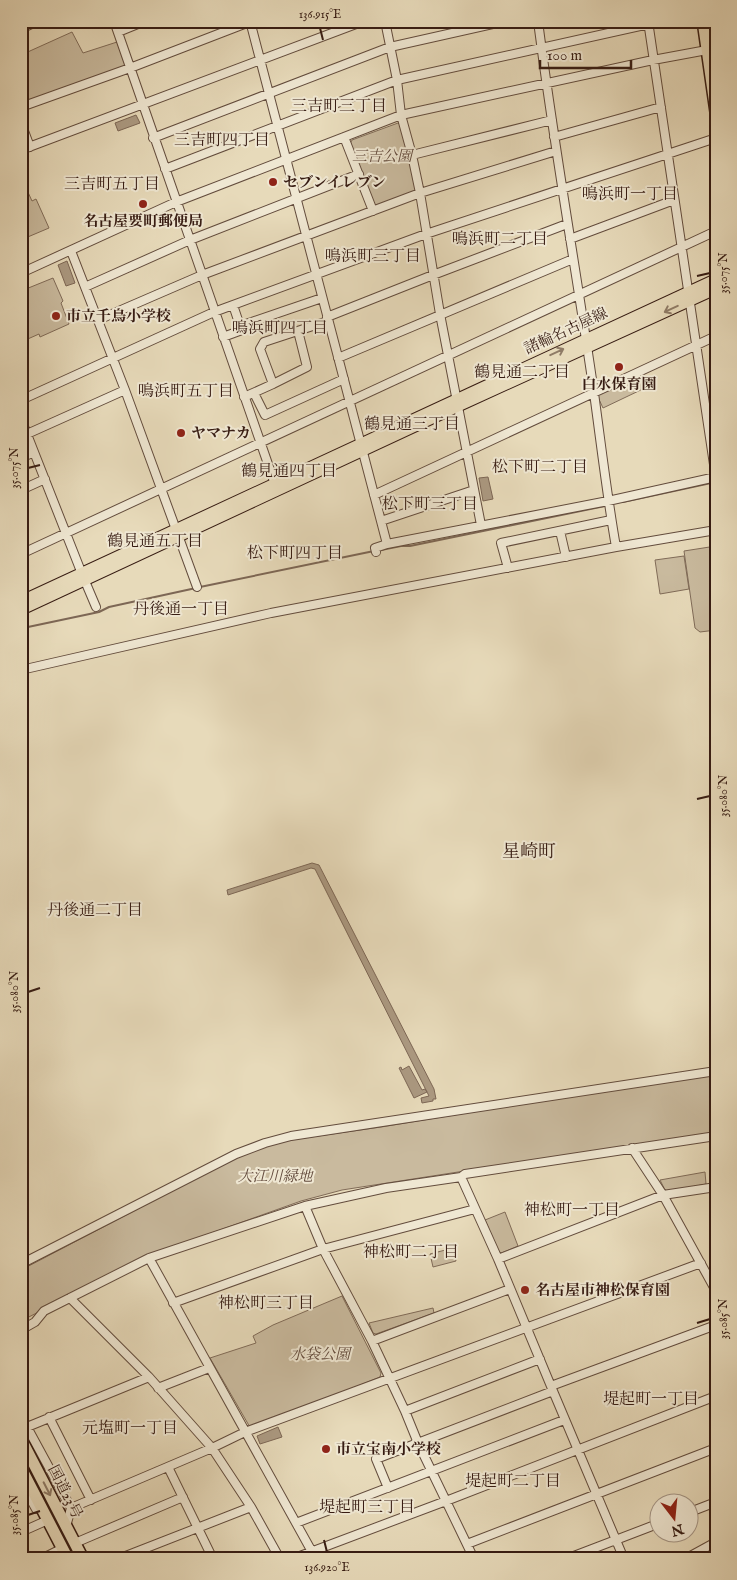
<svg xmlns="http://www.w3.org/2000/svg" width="737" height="1580" font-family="'IM FELL English','Noto Serif JP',serif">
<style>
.green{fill:#c9ba9e;stroke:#806b58}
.water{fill:#ab9981;stroke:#7d6755}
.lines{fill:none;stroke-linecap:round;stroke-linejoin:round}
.stream{stroke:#7d6755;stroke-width:2}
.minor-casing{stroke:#634c3d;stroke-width:10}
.major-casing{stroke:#371c13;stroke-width:12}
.highway-casing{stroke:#371c13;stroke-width:14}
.minor{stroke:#efe7d2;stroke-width:8}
.major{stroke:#e7daba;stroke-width:10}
.highway{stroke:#e7daba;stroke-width:11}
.rail{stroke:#371c13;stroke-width:2;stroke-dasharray:9 9;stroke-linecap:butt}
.oneway{stroke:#8f7b66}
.ticks{fill:none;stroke:#371c13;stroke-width:2}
.poi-dot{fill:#8f2418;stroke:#efe7d2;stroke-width:2}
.labels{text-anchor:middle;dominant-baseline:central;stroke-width:4;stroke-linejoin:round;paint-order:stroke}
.park-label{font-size:15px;font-style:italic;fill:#634b3d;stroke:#efe7d2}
.poi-label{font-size:15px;font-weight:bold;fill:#371c13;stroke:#efe7d2;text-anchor:start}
.street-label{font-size:15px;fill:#371c13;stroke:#efe7d2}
.neighbourhood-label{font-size:16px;fill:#371c13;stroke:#efe7d2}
.quarter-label{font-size:18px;fill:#371c13;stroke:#efe7d2}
.neatline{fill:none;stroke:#371c13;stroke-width:2}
.ticks-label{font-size:12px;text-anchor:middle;fill:#371c13}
</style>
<rect width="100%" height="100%" fill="#e7daba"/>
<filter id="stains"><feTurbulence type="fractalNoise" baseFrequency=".004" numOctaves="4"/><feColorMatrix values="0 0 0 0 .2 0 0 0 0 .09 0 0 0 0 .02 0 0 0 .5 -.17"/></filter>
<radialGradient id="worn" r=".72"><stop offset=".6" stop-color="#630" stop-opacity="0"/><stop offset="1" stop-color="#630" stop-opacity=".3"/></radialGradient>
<path class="green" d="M 72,32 L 83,53 L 117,42 L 126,65 L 125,68 L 26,104 L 21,97 L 21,55 Z
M 398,123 L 402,126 L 416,189 L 414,193 L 377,207 L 374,205 L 350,144 L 352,140 Z
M 21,177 L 32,201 L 36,199 L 49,228 L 23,239 L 24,243 L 21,245 Z
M 53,278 L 63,301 L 61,303 L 69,324 L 40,337 L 39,334 L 21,342 L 21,291 Z
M 641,373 L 647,387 L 603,408 L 596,393 Z
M 716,546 L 716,630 L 700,632 L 695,628 L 684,551 Z
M 684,556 L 689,589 L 660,594 L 655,560 Z
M 716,1072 L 716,1132 L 342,1190 L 301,1201 L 150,1255 L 21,1321 L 21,1270 L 237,1157 L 266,1146 L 290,1140 L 381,1127 Z
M 705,1172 L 706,1184 L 666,1192 L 660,1180 Z
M 505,1212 L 518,1246 L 499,1254 L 485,1220 Z
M 453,1248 L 456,1261 L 433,1267 L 430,1254 Z
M 342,1296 L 381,1373 L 380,1377 L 251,1429 L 210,1358 L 256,1343 L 253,1336 L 273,1325 Z
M 433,1308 L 434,1313 L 376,1334 L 373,1333 L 369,1323 Z"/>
<path class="water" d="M 136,115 L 140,123 L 118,131 L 115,123 Z
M 67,261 L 75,283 L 66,286 L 58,265 Z
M 488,477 L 493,499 L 483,501 L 479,478 Z
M 312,863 L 319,865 L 434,1089 L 436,1099 L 433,1099 L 433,1101 L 422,1103 L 421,1098 L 429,1096 L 315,869 L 311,868 L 228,895 L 227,890 Z
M 409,1066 L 422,1090 L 425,1089 L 427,1092 L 414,1098 L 399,1068 L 401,1067 L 402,1070 Z
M 278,1427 L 282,1437 L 260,1444 L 257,1436 Z"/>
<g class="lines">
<path class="stream" d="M 623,502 L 711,483
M 381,550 L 401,546 L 410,546 L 605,506
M 200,587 L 374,551
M 28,627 L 99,612 L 109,607 L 196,588"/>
<g class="minor-casing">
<path id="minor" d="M 114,21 L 276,487
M 250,21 L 387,544
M 385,21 L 397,80 L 401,115 L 412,155 L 420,193 L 440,314 L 481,525
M 538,21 C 554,146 576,269 594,393 C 601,444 607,496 616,547
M 648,21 L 716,478
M 21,29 L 38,21
M 118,32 L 145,21
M 21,107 L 130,68 L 252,21
M 21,123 L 30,147
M 344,137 L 373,211
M 554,137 L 661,107
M 153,138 L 390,47 L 506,21
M 21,150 L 364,21
M 412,155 L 552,120
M 165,169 L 397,80 L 649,24
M 570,239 L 674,200
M 71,251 L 125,390 L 197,587
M 21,273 L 176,202 L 401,115 L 653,60 L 707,50 L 716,46
M 85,287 L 190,240 L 359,174
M 233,305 L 240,326
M 327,317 L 433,275 L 567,224
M 98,320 L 202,275 L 420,193 L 556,151
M 223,337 L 242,330 L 240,326 L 322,298
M 338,358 L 573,259
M 273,384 L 307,367 L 298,331
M 254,393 L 265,415 L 344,379
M 244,397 L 273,384 L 260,349 L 264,342 L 328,321
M 21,400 L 214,312 L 426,234 L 716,138
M 21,419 L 82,574 L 96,607
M 27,434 L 125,390
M 21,458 L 34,452
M 21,490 L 45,479
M 374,495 L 716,336
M 381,521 L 474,490
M 560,531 L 566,557
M 376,552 L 375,548 L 387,544 L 608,501 L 716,477
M 21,554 L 716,231
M 508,568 L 501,543 L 611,520
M 21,670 L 271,613 L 616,547 L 716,530
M 632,1148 L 663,1195 L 716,1291
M 305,1206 L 323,1249 L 372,1341 L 405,1411 L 418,1443 L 474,1559
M 149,1258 L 316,1559
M 498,1259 L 663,1195 L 716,1187
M 21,1264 L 236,1154 L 265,1143 L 291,1136 L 716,1071
M 70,1298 L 149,1377 L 212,1448 L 251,1507 L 280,1559
M 173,1303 L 323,1249 L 475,1209
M 21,1330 L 35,1322 L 44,1311 L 149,1258 L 305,1206 L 386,1188 L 461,1177 L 465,1174 L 716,1136
M 372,1341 L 510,1289
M 551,1386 L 716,1325
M 158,1388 L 209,1368
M 553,1391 L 624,1559
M 405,1411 L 540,1359
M 21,1416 L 71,1508 L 66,1527
M 49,1417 L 91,1500
M 27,1427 L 149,1377
M 168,1467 L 213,1559
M 21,1482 L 36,1509
M 388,1488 L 376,1459 L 553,1391 L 498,1259 L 461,1177
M 71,1508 L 212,1448 L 245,1432 L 701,1263
M 690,1512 L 716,1502
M 296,1523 L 564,1420
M 21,1532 L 48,1520
M 75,1543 L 183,1497
M 467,1544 L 716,1448
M 41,1559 L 63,1548
M 118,1559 L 251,1507
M 292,1559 L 446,1501 L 716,1396
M 566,1559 L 660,1523
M 685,1559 L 716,1542
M 709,1559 L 716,1555"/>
</g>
<g class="major-casing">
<path id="major" d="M 21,601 L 716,279
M 21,610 L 459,406 L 716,289"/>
</g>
<g class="highway-casing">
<path id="highway" d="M 703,21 L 716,112
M 714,21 L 716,32
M 21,1439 L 83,1559
M 21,1468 L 68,1559"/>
</g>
<use href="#minor" class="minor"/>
<use href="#major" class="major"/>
<use href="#highway" class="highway"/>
<path class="rail" d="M 696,1559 L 716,1549"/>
</g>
<defs><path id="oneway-shaft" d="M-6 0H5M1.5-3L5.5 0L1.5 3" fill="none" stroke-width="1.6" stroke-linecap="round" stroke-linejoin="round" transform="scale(1.25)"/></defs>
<g class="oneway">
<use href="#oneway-shaft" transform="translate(671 309) rotate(155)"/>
<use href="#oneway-shaft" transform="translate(557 352) rotate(-25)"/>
<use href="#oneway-shaft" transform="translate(47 1489) rotate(63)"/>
</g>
<path class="ticks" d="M 320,28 L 323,40M 697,276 L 710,273M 28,468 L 40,465M 697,799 L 710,796M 28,992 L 40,988M 697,1323 L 710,1319M 28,1515 L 40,1511M 324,1540 L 327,1552"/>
<g class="poi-dot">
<circle cx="273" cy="182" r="5"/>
<circle cx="143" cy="204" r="5"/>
<circle cx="56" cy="316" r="5"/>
<circle cx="619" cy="367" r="5"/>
<circle cx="181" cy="433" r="5"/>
<circle cx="525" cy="1290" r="5"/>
<circle cx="326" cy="1449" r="5"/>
</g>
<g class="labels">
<g class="park-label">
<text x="382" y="156">三吉公園</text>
<text x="275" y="1176">大江川緑地</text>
<text x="320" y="1354">水袋公園</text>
</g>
<g class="poi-label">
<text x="283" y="182">セブンイレブン</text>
<text x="143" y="221" text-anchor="middle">名古屋要町郵便局</text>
<text x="66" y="316">市立千鳥小学校</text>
<text x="619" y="384" text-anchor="middle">白水保育園</text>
<text x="191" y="433">ヤマナカ</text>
<text x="535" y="1290">名古屋市神松保育園</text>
<text x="336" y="1449">市立宝南小学校</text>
</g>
<g class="street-label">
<text transform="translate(566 331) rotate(-25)">諸輪名古屋線</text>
<text transform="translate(65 1492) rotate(63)">国道23号</text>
</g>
<g class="neighbourhood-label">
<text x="339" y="107">三吉町三丁目</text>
<text x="222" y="141">三吉町四丁目</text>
<text x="112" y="185">三吉町五丁目</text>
<text x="630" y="195">鳴浜町一丁目</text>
<text x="500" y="240">鳴浜町二丁目</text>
<text x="373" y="257">鳴浜町三丁目</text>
<text x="280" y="329">鳴浜町四丁目</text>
<text x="522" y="373">鶴見通二丁目</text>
<text x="186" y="392">鳴浜町五丁目</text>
<text x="412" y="425">鶴見通三丁目</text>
<text x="540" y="468">松下町二丁目</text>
<text x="289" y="472">鶴見通四丁目</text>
<text x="430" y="505">松下町三丁目</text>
<text x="155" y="542">鶴見通五丁目</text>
<text x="295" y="554">松下町四丁目</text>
<text x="181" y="610">丹後通一丁目</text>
<text x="95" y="911">丹後通二丁目</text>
<text x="572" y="1211">神松町一丁目</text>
<text x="411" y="1253">神松町二丁目</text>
<text x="266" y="1304">神松町三丁目</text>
<text x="651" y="1400">堤起町一丁目</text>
<text x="130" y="1429">元塩町一丁目</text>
<text x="513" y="1482">堤起町二丁目</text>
<text x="367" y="1508">堤起町三丁目</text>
</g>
<g class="quarter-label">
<text x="529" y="852">星崎町</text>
</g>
</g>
<rect width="737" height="1580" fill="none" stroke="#e7daba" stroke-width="55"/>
<g transform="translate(674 1518) rotate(164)"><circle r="24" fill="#efe7d2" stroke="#a59686"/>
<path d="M0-4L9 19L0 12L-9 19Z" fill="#8f2418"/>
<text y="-8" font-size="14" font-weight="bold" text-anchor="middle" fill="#371c13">N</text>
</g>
<path d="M540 60v8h91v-8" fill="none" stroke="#371c13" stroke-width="2.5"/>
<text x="547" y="60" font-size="15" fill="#371c13" stroke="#efe7d2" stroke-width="4" paint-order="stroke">100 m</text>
<rect x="28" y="28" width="682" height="1524" class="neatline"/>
<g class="ticks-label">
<text x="320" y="18">136.915°E</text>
<text transform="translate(723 273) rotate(-90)" y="4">35.075°N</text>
<text transform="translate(14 468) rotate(-90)" y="4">35.075°N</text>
<text transform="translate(723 796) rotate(-90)" y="4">35.080°N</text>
<text transform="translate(14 992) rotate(-90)" y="4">35.080°N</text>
<text transform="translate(723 1319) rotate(-90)" y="4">35.085°N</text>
<text transform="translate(14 1515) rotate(-90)" y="4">35.085°N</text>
<text x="327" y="1571">136.920°E</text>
</g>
<rect width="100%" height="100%" filter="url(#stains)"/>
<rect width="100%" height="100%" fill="url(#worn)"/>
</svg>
